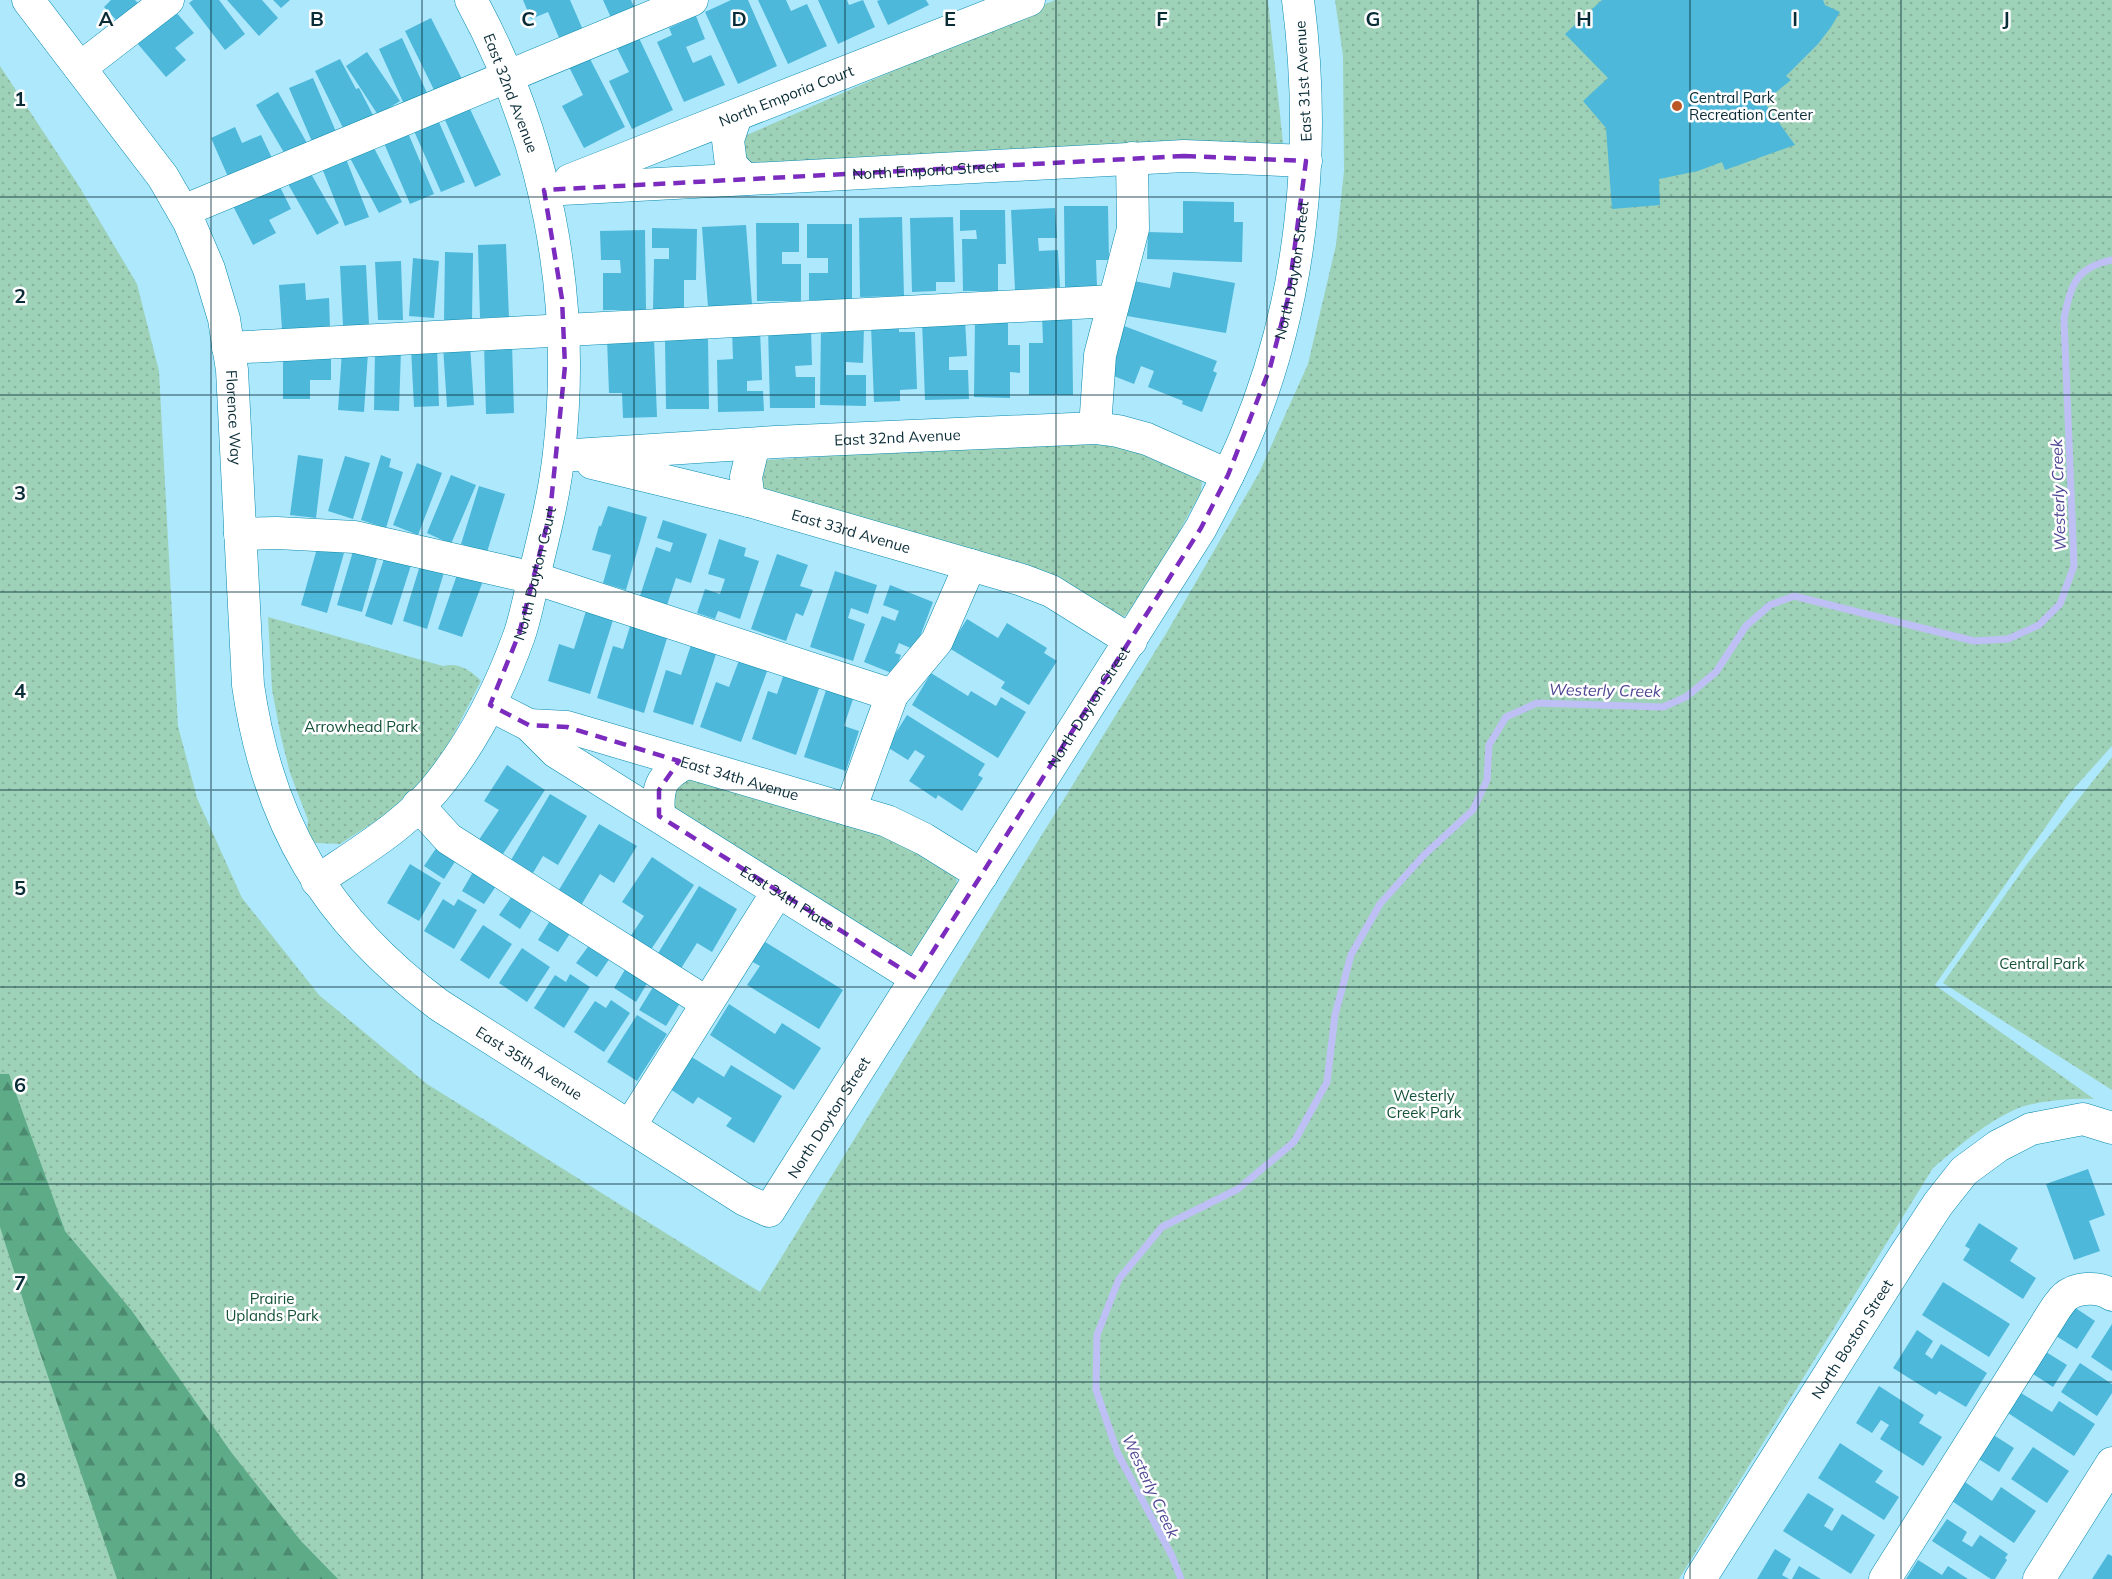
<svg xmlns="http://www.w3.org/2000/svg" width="2112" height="1579" font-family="Mulish,sans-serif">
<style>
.green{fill:url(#green-dots)}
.forest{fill:url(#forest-firs)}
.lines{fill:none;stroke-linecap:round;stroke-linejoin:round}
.stream{stroke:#bec0f5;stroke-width:7}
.building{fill:#4db8da}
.minor-casing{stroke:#078aac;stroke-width:33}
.minor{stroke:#fff;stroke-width:32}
.marked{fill:none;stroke:#7b2cbf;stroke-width:4.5;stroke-dasharray:12 8;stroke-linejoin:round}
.grid{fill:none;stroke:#0a2c37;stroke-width:1.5;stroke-opacity:0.55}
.poi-dot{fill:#bb5627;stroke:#fefefe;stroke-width:2}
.labels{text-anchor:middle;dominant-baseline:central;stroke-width:5;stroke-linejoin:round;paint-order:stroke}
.street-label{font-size:15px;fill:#0a2c37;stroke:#fefefe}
.poi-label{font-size:15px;fill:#0a2c37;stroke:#fefefe;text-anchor:start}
.park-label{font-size:15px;fill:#15523a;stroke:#fefefe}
.water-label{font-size:16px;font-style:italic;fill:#4c4794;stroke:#fefefe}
.grid-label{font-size:20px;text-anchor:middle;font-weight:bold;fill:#0a2c37;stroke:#fefefe;stroke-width:5;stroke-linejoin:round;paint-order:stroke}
</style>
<defs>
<pattern id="green-dots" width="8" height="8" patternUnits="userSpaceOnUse" patternTransform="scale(1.5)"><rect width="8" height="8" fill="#9ed2b8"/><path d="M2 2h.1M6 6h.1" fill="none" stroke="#87b49f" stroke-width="1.8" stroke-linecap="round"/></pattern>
<pattern id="forest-firs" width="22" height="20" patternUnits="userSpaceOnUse" patternTransform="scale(1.5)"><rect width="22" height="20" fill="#5eab88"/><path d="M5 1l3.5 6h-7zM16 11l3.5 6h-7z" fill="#4c8b70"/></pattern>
</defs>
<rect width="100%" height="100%" fill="#aee8fd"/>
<path class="green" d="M 1055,0 L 1268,0 L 1283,143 L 751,171 L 739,159 L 740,138 Z
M 1335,0 L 2112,0 L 2112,746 L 2068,795 L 1935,985 L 2094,1099 C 2074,1098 2035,1101 2016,1109 C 1985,1123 1959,1146 1933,1168 L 1679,1579 L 0,1579 L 0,66 L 77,183 L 137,284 L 159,371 L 178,726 L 197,798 L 242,898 L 319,995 L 427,1084 L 760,1292 L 1167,632 L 1259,473 L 1308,364 L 1336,245 L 1344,171 L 1343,56 Z
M 1092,440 L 1142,447 L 1202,479 L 1201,492 L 1170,548 L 1127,614 L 1121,619 L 763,497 L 756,469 L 766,460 Z
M 268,617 L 443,666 C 458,662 471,670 481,681 L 447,747 L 434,766 L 402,801 L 379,819 L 340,844 L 316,843 L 307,835 L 308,820 L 290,773 L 281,737 L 272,690 Z
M 2112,757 L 2112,1090 L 1943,983 L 2027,864 Z
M 688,776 L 885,832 L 956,872 L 957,887 L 914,953 L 902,958 L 674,815 L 669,787 Z"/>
<path class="forest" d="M 0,1074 L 9,1074 L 65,1231 L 132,1311 L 231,1452 L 301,1541 L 338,1579 L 117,1579 L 38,1347 L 0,1227 Z"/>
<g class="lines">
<path class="stream" d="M 1181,1579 L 1172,1556 L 1118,1454 L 1096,1390 L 1097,1335 L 1119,1279 L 1162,1227 L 1238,1189 L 1294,1142 L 1327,1082 L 1335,1015 L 1351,955 L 1380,904 L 1424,855 L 1473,810 L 1487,780 L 1489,745 L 1506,717 L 1537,703 L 1663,707 L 1686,697 L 1716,672 L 1746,626 L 1770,605 L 1794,596 L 1974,641 L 2008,639 L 2039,625 L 2060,604 L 2074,566 L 2064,319 C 2071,285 2075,268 2112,260"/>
</g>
<path class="building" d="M 111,0 L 135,0 L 141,6 L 121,25 L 104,7 Z
M 193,0 L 219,0 L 245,34 L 225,50 L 189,3 Z
M 227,0 L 262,0 L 278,18 L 259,36 Z
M 273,0 L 290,0 L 281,8 Z
M 523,0 L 570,0 L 583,30 L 560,40 L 548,12 L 531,19 Z
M 603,0 L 631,0 L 636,11 L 613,22 Z
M 731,0 L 748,0 L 777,66 L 738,84 L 705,12 Z
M 758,0 L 786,0 L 791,11 L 807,4 L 827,46 L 788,64 Z
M 818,0 L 847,0 L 849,5 L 863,0 L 875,27 L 838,44 Z
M 880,0 L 926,0 L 929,5 L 888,25 L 877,1 Z
M 1602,0 L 1823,0 L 1825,5 L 1840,12 L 1831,27 L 1818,44 L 1786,76 L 1791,80 L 1764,102 L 1795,145 L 1725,170 L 1722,162 L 1698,171 L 1659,179 L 1660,205 L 1612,209 L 1606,128 L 1583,101 L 1608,78 L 1565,34 Z
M 175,11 L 194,33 L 175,48 L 186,60 L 166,77 L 137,43 Z
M 696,16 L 705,39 L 686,47 L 693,63 L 711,55 L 725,85 L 684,102 L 657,42 L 672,35 L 669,28 Z
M 431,18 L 463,81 L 436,94 L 405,31 Z
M 402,38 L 427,93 L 404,104 L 379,49 Z
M 639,38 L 673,110 L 632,129 L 609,81 L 629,72 L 617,48 Z
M 367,52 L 400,101 L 378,115 L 346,66 Z
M 589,57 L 625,127 L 584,148 L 562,106 L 583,95 L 569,67 Z
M 340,59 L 356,89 L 359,88 L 374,117 L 345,132 L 315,71 Z
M 313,78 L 337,134 L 313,144 L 289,88 Z
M 278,92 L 307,143 L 286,156 L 256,105 Z
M 470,109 L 501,175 L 475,187 L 445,120 Z
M 438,120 L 465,182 L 441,192 L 414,131 Z
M 235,127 L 242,143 L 261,135 L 273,160 L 229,179 L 211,138 Z
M 408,133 L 434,194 L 410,204 L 384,143 Z
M 373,146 L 402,202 L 379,213 L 350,158 Z
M 346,159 L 369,217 L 345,226 L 322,168 Z
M 310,172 L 339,223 L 317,235 L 288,184 Z
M 278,183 L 291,209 L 269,220 L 276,233 L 253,245 L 233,206 Z
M 1183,201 L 1234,202 L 1234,222 L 1243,222 L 1242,262 L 1147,259 L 1148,232 L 1183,233 Z
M 1064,206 L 1108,206 L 1109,260 L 1096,260 L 1097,287 L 1065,287 Z
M 1055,208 L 1057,238 L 1038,238 L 1039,251 L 1058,250 L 1060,287 L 1015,290 L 1011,210 Z
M 960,210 L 1005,210 L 1006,264 L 998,264 L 998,291 L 963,291 L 962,239 L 977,239 L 976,230 L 960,231 Z
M 902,217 L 904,296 L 860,297 L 859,218 Z
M 953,217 L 955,282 L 936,282 L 936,291 L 912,292 L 910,218 Z
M 756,223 L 799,223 L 799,252 L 782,252 L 782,264 L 801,264 L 801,301 L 757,301 Z
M 807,224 L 852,224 L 852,300 L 809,300 L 809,273 L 828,273 L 828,258 L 807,258 Z
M 746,225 L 752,304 L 708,307 L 702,227 Z
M 652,228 L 697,229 L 696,280 L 684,280 L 684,310 L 653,309 L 654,259 L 669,259 L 669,248 L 652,248 Z
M 645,230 L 646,310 L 603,310 L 603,273 L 621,273 L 620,260 L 601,260 L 600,231 Z
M 506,244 L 509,317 L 480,318 L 478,245 Z
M 445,252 L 473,253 L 472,320 L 444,320 Z
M 413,258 L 439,261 L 434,318 L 409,316 Z
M 401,261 L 403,320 L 378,320 L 375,262 Z
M 366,265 L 369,325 L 343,326 L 340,266 Z
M 1173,272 L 1235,283 L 1226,333 L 1127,316 L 1134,281 L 1170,288 Z
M 305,283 L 306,300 L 329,298 L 330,327 L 282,330 L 279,285 Z
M 1072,313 L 1073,395 L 1029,395 L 1029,343 L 1043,343 L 1042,314 Z
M 975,317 L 1008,317 L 1008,345 L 1020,345 L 1020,373 L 1010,372 L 1010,398 L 974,397 Z
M 965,320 L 967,356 L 949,357 L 949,370 L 968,370 L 969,399 L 925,400 L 922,321 Z
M 821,325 L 864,326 L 863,363 L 846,362 L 846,375 L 866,375 L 866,406 L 820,405 Z
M 899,325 L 899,332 L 915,332 L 917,389 L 900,390 L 900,401 L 874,402 L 871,326 Z
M 1124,326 L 1217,361 L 1213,371 L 1217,373 L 1202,412 L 1182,404 L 1183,401 L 1148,387 L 1154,371 L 1141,366 L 1134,384 L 1106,373 Z
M 768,328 L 811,328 L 812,365 L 795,366 L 796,377 L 815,377 L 815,408 L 770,408 Z
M 732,330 L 760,330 L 762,380 L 747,381 L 747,391 L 763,391 L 764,411 L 718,412 L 717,360 L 733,359 Z
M 654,338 L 657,417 L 623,418 L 622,393 L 609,393 L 607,339 Z
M 665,339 L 708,339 L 709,409 L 666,409 Z
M 512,343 L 514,413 L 486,414 L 484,344 Z
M 470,345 L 474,405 L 447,407 L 443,346 Z
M 437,347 L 439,406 L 414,407 L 411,348 Z
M 375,350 L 401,350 L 399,411 L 374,410 Z
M 342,351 L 368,353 L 364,412 L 338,410 Z
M 283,353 L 331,353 L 331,380 L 310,380 L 310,399 L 283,399 Z
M 298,455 L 323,459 L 316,518 L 290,515 Z
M 381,455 L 391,459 L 389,467 L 403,472 L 386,528 L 361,520 Z
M 345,456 L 370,463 L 353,519 L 328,511 Z
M 417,463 L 442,473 L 418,535 L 393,525 Z
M 451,475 L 476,485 L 451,544 L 427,533 Z
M 479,486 L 505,494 L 487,552 L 461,544 Z
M 608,506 L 647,517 L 626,590 L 603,583 L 611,555 L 592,550 L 599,526 L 601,526 Z
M 663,520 L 707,534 L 691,583 L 676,578 L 667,605 L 640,596 L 656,547 L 670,552 L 673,543 L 657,538 Z
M 719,539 L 746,548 L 744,556 L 759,561 L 740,619 L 718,611 L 715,619 L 697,613 L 705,589 L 720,594 L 725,579 L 708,574 Z
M 318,545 L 344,553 L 327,613 L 301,605 Z
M 354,548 L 378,555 L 362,612 L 337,605 Z
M 386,553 L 412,562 L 392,625 L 365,616 Z
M 777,554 L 808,565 L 800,586 L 813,590 L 803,616 L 796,613 L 786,641 L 751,629 Z
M 421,562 L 445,569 L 427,629 L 403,621 Z
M 835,571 L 877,585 L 868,614 L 851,608 L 848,618 L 865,624 L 853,661 L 810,647 Z
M 458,572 L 483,581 L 462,637 L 438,629 Z
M 890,585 L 933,602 L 915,650 L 899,643 L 895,653 L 901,655 L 894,674 L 864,662 L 882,616 L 895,621 L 899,611 L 883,605 Z
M 586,611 L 613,620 L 590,694 L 548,681 L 559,644 L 574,649 Z
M 967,619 L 998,638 L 1007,623 L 1047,648 L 1044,653 L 1057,661 L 1029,705 L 1001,688 L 1005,682 L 949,648 Z
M 631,623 L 668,635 L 644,713 L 597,698 L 613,646 L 623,649 Z
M 692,642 L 717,651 L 693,725 L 653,712 L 666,670 L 681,675 Z
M 741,655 L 769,666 L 741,742 L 700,727 L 716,682 L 729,687 Z
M 786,668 L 822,680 L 796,755 L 752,739 L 768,691 L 777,694 Z
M 931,673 L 968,696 L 971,691 L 996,706 L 1001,697 L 1026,712 L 998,758 L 912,705 Z
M 829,681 L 856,690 L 844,726 L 859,731 L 846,771 L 804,757 Z
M 907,715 L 985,764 L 978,775 L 983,778 L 962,811 L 938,795 L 936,799 L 909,781 L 925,756 L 915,750 L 908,760 L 887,747 Z
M 507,765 L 545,790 L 501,857 L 478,841 L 499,810 L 484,801 Z
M 550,794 L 587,816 L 558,865 L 543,856 L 533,873 L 511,860 Z
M 599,824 L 637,846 L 614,883 L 600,874 L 580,907 L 557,893 Z
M 437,847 L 456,860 L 444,879 L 424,866 Z
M 652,857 L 694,885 L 650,951 L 630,937 L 644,916 L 622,902 Z
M 410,864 L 441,883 L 419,921 L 387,903 Z
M 473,872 L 496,886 L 484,904 L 462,891 Z
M 699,886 L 737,909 L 712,952 L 697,943 L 680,970 L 657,955 Z
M 512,896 L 532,910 L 520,929 L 499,915 Z
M 443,899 L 454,906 L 458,899 L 477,910 L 454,949 L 424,931 Z
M 551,919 L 571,932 L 558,952 L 538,940 Z
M 483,925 L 512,944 L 489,979 L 460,960 Z
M 762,940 L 843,990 L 819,1029 L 747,985 L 760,966 L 749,960 Z
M 590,944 L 610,958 L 597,977 L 576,963 Z
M 522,948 L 550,967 L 527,1002 L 499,983 Z
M 626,968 L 648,982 L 636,1002 L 614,988 Z
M 570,974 L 590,987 L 564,1028 L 534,1008 L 555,975 L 566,982 Z
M 653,987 L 680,1003 L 666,1026 L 639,1010 Z
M 611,1000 L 630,1013 L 604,1052 L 574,1032 L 595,1001 L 606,1008 Z
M 729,1004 L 775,1034 L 782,1023 L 821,1048 L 794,1090 L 710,1035 Z
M 637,1015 L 667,1034 L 637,1081 L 607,1062 Z
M 690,1056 L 724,1077 L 731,1065 L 782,1096 L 754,1143 L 726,1126 L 732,1118 L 698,1097 L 693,1104 L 670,1089 Z
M 2088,1169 L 2105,1215 L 2089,1221 L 2100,1251 L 2074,1260 L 2046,1184 Z
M 1979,1223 L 2018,1248 L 2010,1261 L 2036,1278 L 2023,1299 L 1963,1260 L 1970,1249 L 1965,1246 Z
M 1943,1282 L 2010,1324 L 1989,1357 L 1922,1315 Z
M 2074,1307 L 2095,1321 L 2077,1349 L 2056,1336 Z
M 2112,1324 L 2112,1371 L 2091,1357 Z
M 1917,1330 L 1933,1341 L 1925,1354 L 1932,1359 L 1941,1344 L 1987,1373 L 1966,1407 L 1939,1391 L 1936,1395 L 1893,1368 Z
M 2046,1352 L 2067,1365 L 2053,1387 L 2033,1374 Z
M 2080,1363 L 2112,1384 L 2112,1393 L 2097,1416 L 2061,1392 Z
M 1879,1386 L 1924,1415 L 1919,1423 L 1942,1437 L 1923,1466 L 1880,1439 L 1889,1425 L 1881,1420 L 1872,1433 L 1856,1423 Z
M 2021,1393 L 2052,1412 L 2059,1401 L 2095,1424 L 2074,1456 L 2008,1413 Z
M 1992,1434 L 2014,1448 L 1999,1472 L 1977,1458 Z
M 1840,1443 L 1883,1471 L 1875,1482 L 1899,1497 L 1884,1520 L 1818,1478 Z
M 2033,1447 L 2069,1471 L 2047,1503 L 2011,1479 Z
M 1965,1482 L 1992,1501 L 2001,1487 L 2036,1511 L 2014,1543 L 1952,1501 Z
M 1808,1493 L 1834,1509 L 1824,1526 L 1832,1531 L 1842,1514 L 1875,1535 L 1851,1574 L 1783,1531 Z
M 1947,1519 L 1967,1532 L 1962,1541 L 1972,1547 L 1980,1535 L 2008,1554 L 2005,1558 L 2007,1560 L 1995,1579 L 1991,1579 L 1932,1541 Z
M 1775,1549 L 1791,1559 L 1782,1575 L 1789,1579 L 1757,1579 Z
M 2108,1554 L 2112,1556 L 2112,1579 L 2092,1579 Z
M 1918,1560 L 1942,1575 L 1948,1566 L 1968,1579 L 1906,1579 Z
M 1799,1566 L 1821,1579 L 1792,1579 Z"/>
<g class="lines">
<g class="minor-casing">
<g id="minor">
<path id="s1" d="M 28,0 L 163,177 L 189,222 L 209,269 L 224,319 L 232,370 L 248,685 C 268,824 326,921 439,1005 L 745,1200 L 769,1211 L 1201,528 C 1216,499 1232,469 1245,438 C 1303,300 1317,147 1298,0"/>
<path d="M 80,68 L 168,0"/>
<path d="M 736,116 L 728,140 L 731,165 L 745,179"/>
<path id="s2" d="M 570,180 L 1029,0"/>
<path id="s3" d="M 544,190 L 1184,156 L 1306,161"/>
<path d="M 183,211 L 692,0"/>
<path d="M 228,348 L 1113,301"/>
<path d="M 1095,428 L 1100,355 L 1133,229 L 1132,158"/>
<path id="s4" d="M 559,456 L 776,442 L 1095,428 L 1118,431 L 1147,439 L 1228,475"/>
<path id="s5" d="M 592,463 L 749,501 L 1022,580 L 1051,591 L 1131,641"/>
<path d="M 749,501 L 746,477 L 754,444"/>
<path d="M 240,534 L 277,533 L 355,537 L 534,578 L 892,695"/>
<path id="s6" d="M 490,705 L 529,725 L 567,727 L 887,821 L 924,839 L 982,875"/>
<path id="s7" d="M 529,725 L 556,752 L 916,978"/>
<path d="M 418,805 L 449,839 L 707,1003"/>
<path d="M 850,810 L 892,695 L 937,641 L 970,565"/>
<path d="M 659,816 C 657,787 660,777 686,763"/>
<path id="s8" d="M 317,881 C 361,851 411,822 443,779 C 476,736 501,686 519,636 C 527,613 531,587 537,564 C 546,527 555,490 559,453 C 577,297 546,137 471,0"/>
<path d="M 630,1126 L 778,891"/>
<path id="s9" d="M 1700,1579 L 1902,1259 L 1938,1204 L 1964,1171 L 1998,1146 L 2031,1129 L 2083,1119 L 2112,1128"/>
<path d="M 1885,1579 L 2056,1308 C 2060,1303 2064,1296 2069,1294 C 2082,1287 2100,1287 2112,1295"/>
<path d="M 2039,1579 L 2112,1463"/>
</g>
</g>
<use href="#minor" class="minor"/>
</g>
<path class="marked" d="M 1184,156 L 1306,161 L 1288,298 L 1270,368 L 1228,475 L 1201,528 L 916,978 L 659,816 L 659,790 L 679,761 L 567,727 L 529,725 L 490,705 L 519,634 L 550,513 L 565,366 L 562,299 L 544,190 Z"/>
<path class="grid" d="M 211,0 L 211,1579M 422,0 L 422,1579M 634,0 L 634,1579M 845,0 L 845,1579M 1056,0 L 1056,1579M 1267,0 L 1267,1579M 1478,0 L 1478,1579M 1690,0 L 1690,1579M 1901,0 L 1901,1579M 0,197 L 2112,197M 0,395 L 2112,395M 0,592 L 2112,592M 0,790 L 2112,790M 0,987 L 2112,987M 0,1184 L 2112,1184M 0,1382 L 2112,1382"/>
<circle class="poi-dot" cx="1677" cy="106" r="6"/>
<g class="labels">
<g class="street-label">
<text transform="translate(1303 81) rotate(-93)">East 31st Avenue</text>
<text transform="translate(511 93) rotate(69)">East 32nd Avenue</text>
<text stroke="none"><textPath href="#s2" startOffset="232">North Emporia Court</textPath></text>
<text stroke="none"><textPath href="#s3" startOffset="382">North Emporia Street</textPath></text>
<text stroke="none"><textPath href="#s1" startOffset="2601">North Dayton Street</textPath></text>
<text stroke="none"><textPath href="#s1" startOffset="477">Florence Way</textPath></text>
<text stroke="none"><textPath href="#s4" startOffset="339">East 32nd Avenue</textPath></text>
<text stroke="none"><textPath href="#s5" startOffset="268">East 33rd Avenue</textPath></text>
<text stroke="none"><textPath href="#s8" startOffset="390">North Dayton Court</textPath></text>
<text stroke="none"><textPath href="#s1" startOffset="2115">North Dayton Street</textPath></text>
<text stroke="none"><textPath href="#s6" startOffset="262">East 34th Avenue</textPath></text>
<text stroke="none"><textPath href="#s7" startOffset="312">East 34th Place</textPath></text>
<text stroke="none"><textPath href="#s1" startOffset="1236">East 35th Avenue</textPath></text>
<text stroke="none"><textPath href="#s1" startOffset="1629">North Dayton Street</textPath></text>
<text stroke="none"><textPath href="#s9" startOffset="284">North Boston Street</textPath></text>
</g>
<g class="poi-label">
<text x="1689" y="97">Central Park<tspan x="1689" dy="17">Recreation Center</tspan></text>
</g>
<g class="park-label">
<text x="361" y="726">Arrowhead Park</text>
<text x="2042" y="963">Central Park</text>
<text x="1424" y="1095">Westerly<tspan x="1424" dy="17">Creek Park</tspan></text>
<text x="272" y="1298">Prairie<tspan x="272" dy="17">Uplands Park</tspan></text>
</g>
<g class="water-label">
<text transform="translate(2058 495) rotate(-92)">Westerly Creek</text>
<text transform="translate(1605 690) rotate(1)">Westerly Creek</text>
<text transform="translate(1151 1486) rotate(65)">Westerly Creek</text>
</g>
</g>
<g class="grid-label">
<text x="106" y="26">A</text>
<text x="317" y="26">B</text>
<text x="528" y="26">C</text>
<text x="739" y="26">D</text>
<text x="950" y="26">E</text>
<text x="1162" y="26">F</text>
<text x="1373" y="26">G</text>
<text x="1584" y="26">H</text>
<text x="1795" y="26">I</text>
<text x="2006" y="26">J</text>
<text x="20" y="106">1</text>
<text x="20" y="303">2</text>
<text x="20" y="500">3</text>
<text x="20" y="698">4</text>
<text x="20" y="895">5</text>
<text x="20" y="1092">6</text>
<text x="20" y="1290">7</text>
<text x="20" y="1487">8</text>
</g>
</svg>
